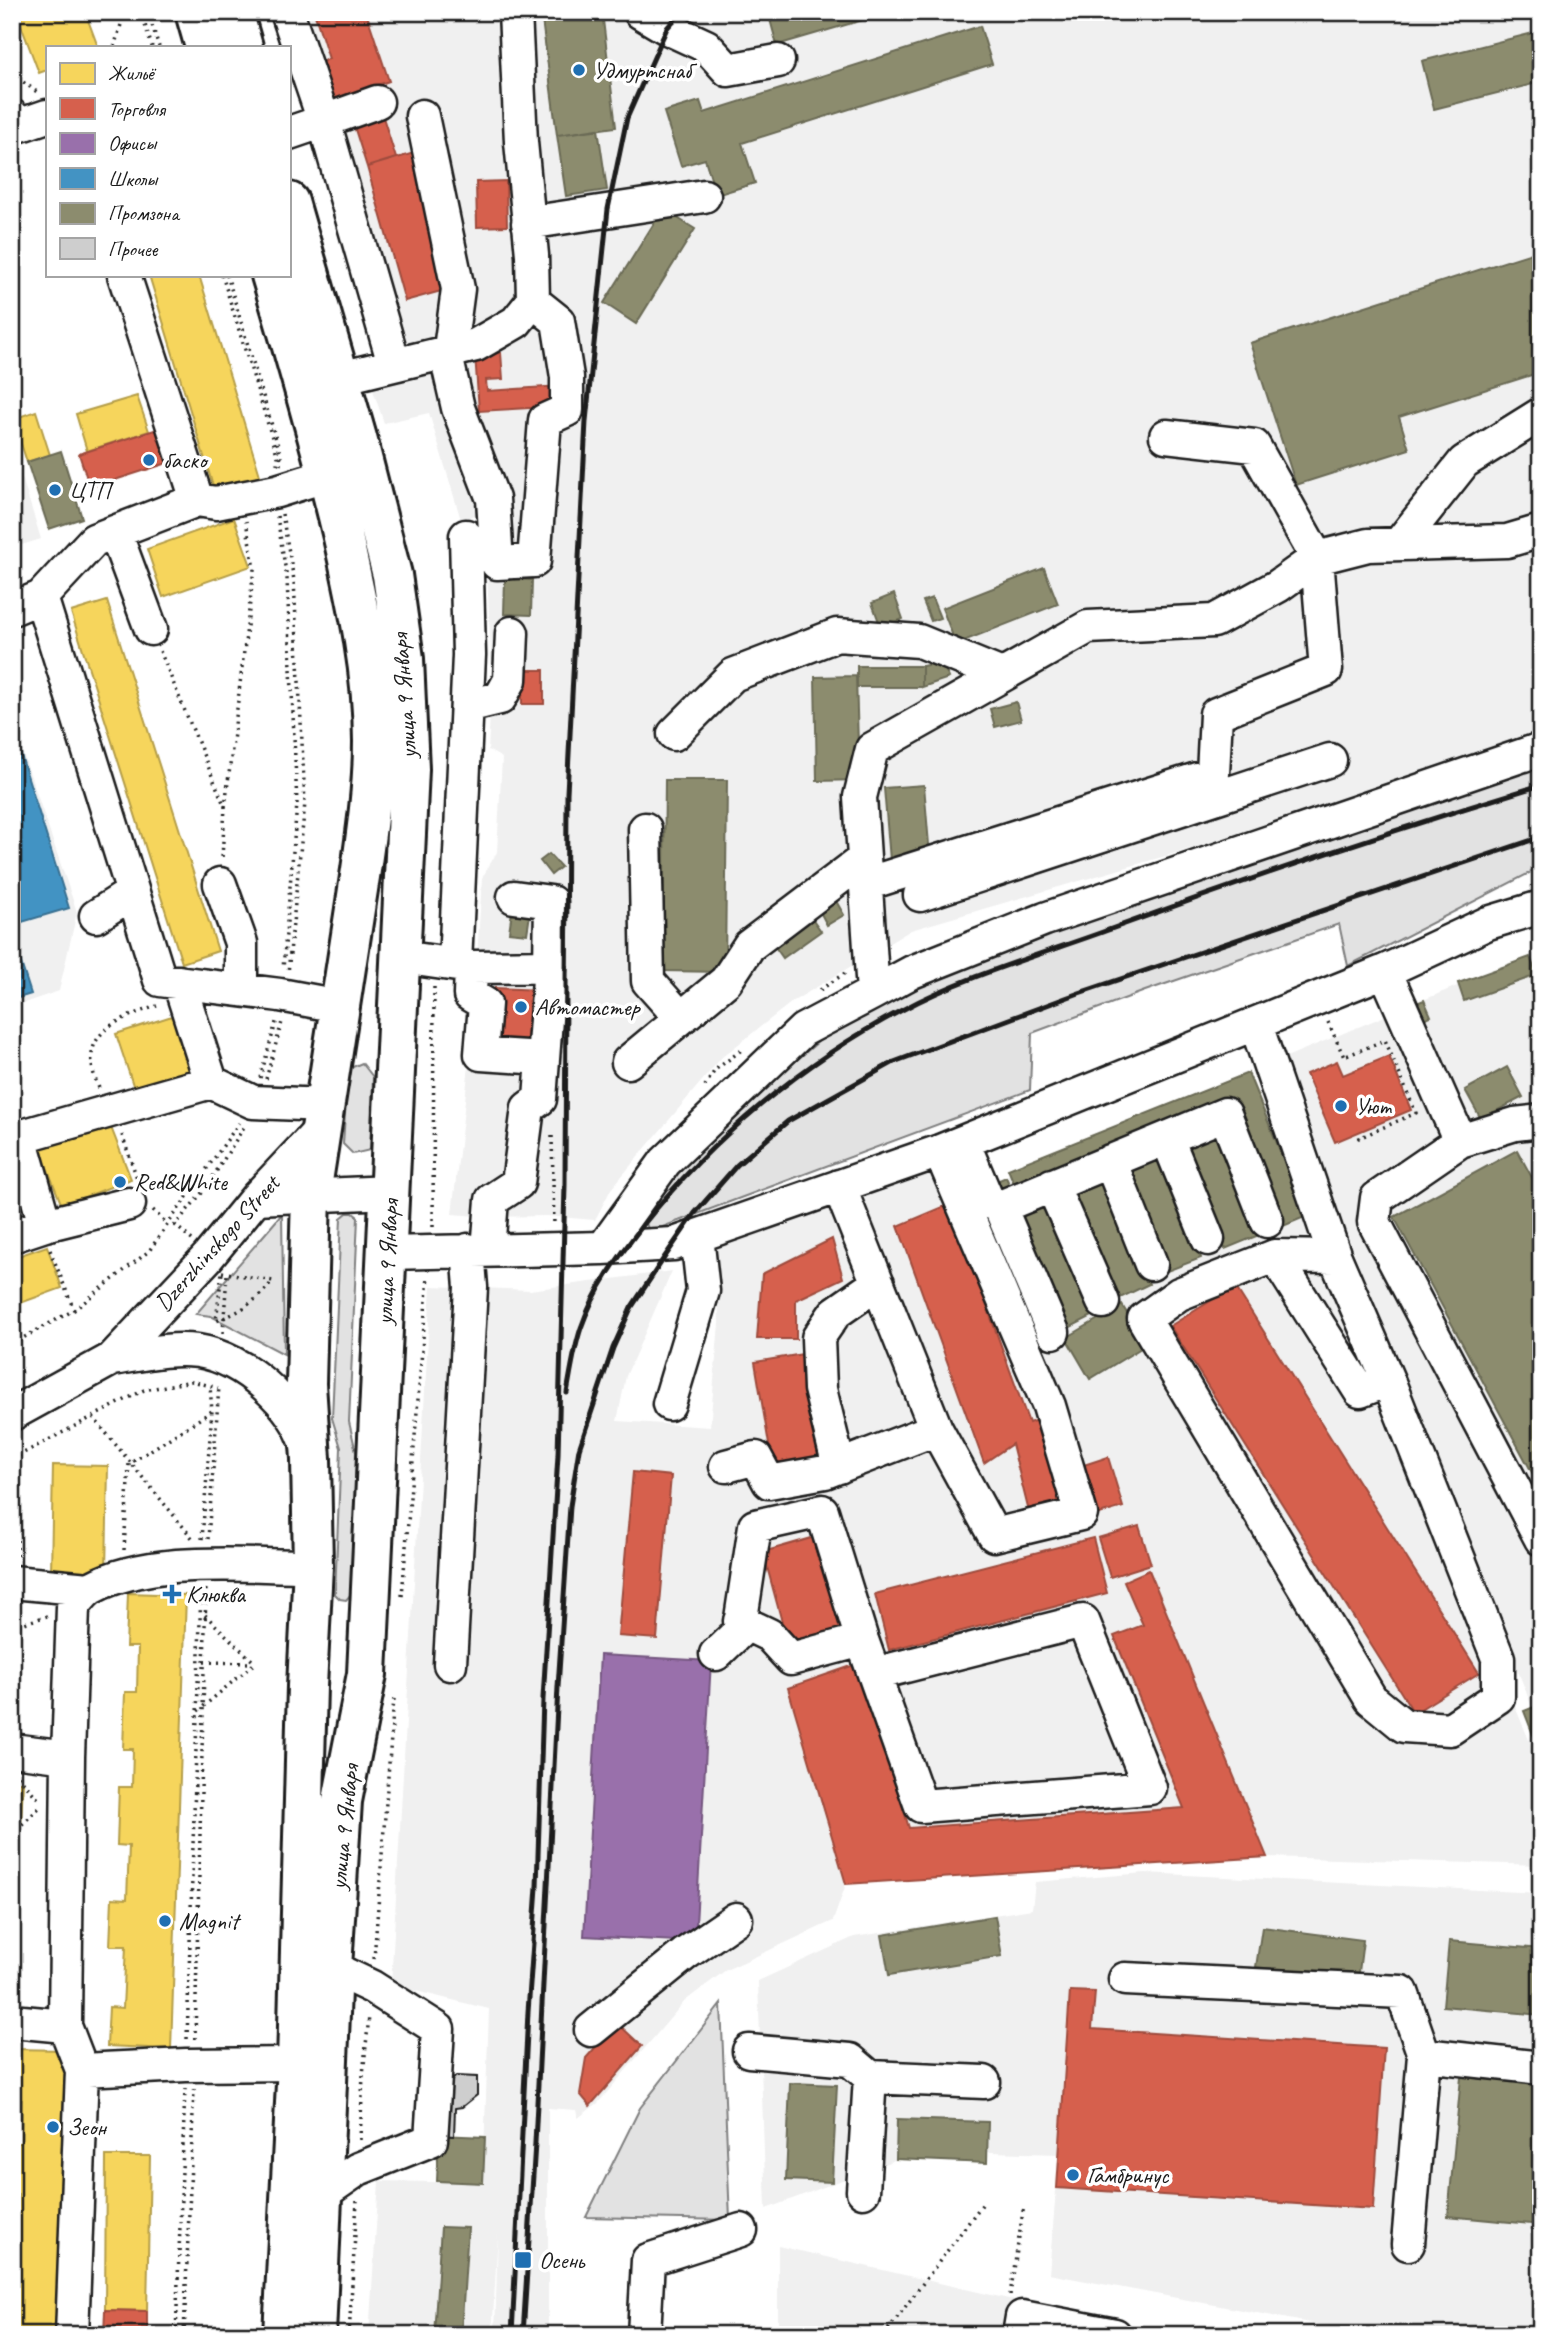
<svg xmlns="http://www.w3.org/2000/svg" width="1553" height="2347" font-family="Caveat,sans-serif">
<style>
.built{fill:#f0f0f0;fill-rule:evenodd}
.green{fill:#e2e2e2;stroke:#7f7f7f;stroke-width:2}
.homes{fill:#f6d55c;stroke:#b59e49;stroke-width:2}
.shops{fill:#d6604d;stroke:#9e4c3e;stroke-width:2}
.offices{fill:#9970ab;stroke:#745780;stroke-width:2}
.schools{fill:#4393c3;stroke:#376f91;stroke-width:2}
.industry{fill:#8c8c6e;stroke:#6a6a55;stroke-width:2}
.building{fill:#cecece;stroke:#1c1c1c;stroke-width:2}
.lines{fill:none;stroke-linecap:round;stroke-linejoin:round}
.minor-casing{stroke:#1c1c1c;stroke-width:37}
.major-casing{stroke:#1c1c1c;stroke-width:44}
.path{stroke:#1c1c1c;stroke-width:3.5;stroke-dasharray:2 5;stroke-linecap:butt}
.minor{stroke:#fff;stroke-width:32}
.major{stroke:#fff;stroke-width:38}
.rail{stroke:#1c1c1c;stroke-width:5}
.poi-dot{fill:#1f6fb2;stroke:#fff;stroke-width:2.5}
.labels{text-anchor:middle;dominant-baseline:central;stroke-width:7;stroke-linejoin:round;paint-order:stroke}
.poi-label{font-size:24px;fill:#1c1c1c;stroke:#fff;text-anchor:start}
.street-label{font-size:24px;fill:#1c1c1c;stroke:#fff}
</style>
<rect width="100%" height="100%" fill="#fff"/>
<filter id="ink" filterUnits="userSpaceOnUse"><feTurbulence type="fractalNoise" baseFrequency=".0143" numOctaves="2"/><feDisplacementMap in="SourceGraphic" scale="14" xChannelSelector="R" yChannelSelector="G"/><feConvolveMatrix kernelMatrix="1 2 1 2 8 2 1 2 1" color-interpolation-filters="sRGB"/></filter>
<g filter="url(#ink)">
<path class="built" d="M 302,12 L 1541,12 L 1541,747 L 911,930 L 792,1002 L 722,1057 L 611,1189 L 595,1220 L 547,1216 L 489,1217 L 452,1214 L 472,1039 L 482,878 L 497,852 L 502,758 L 488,750 L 492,676 L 484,512 L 461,520 L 429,413 L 384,423 L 370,381 L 401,374 Z
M 12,445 L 41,539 L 12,548 Z
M 12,721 L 77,912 L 59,991 L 12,1007 Z
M 1541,951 L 1541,1730 L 1279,1060 Z
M 1249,1071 L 1311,1226 L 1541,1768 L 1541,1865 L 1267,1857 L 846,1884 L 833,1921 L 726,1970 L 685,2001 L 598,2103 L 578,2118 L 576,2110 L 548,2108 L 548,2335 L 495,2335 L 498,2233 L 492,2335 L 369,2335 L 379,2181 L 483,2183 L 489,2009 L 391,1985 L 431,1286 L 530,1290 L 672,1271 L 626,1376 L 617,1421 L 710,1427 L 719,1323 L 718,1291 L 711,1246 L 966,1162 L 978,1188 ZM 1093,1538 L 1107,1593 L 889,1649 L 876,1593 Z
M 1145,1873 L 1541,1893 L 1541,2335 L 1374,2335 L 1049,2274 L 1059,2154 L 921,2150 L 766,2209 L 758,1981 L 854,1937 L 1032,1909 L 1035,1882 Z
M 778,2246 L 1161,2334 L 1166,2335 L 778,2335 Z"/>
<path class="green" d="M 1541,762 L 1541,867 L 1348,966 L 1339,924 L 1145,991 L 1032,1033 L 1030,1090 L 649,1232 L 643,1214 L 700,1143 L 826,1035 L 980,956 Z
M 362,1063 L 373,1077 L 370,1150 L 353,1154 L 343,1144 L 348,1069 Z
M 347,1213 L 353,1213 L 358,1217 L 349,1422 L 356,1452 L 352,1593 L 346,1600 L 340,1599 L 335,1594 L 341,1448 L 332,1418 L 341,1218 Z
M 282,1214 L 284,1354 L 211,1316 L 196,1314 Z
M 721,2004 L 730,2220 L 586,2217 L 640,2108 Z"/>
<path class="homes" d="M 16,12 L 85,12 L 98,47 L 47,47 L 47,70 L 39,73 Z
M 149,275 L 199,275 L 262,482 L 216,496 Z
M 137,396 L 149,431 L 87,451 L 76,414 Z
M 36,411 L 50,455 L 27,462 L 13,419 Z
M 234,518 L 251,566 L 163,597 L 147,549 Z
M 107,601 L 218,951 L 182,963 L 71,612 Z
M 175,1015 L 192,1070 L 134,1088 L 116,1034 Z
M 107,1117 L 131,1179 L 62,1206 L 38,1144 Z
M 47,1246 L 62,1288 L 12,1306 L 12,1258 Z
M 53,1465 L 108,1466 L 106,1573 L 51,1573 Z
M 128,1593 L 186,1595 L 171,2049 L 107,2046 L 109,2007 L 123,2008 L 126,1946 L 110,1946 L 112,1898 L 127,1899 L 129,1846 L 117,1845 L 119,1787 L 132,1787 L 133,1749 L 123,1749 L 125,1692 L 137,1692 L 138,1647 L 126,1647 Z
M 12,1782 L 23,1782 L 21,1822 L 12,1821 Z
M 12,2049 L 65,2050 L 60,2335 L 14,2335 L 12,2242 L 17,2242 L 18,2194 L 12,2194 L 12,2143 L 21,2143 L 22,2100 L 12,2099 Z
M 106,2156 L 150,2156 L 147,2311 L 105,2310 Z"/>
<path class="shops" d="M 314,12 L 366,12 L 389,81 L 324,103 L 312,65 L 329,59 Z
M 381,111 L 396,158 L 367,167 L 352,120 Z
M 414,153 L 452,288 L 405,301 L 367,167 Z
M 506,181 L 507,226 L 477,227 L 476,182 Z
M 501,353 L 503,379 L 486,380 L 487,391 L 561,386 L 562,406 L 479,411 L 475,354 Z
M 167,426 L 177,460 L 90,488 L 79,454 Z
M 522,670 L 544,670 L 544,704 L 522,704 Z
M 495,988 L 542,990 L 539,1050 L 491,1048 Z
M 1389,1056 L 1411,1110 L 1335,1142 L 1306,1074 L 1337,1061 L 1343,1075 Z
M 950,1204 L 1029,1423 L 1039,1419 L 1068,1508 L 1031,1520 L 1012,1444 L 984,1463 L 898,1226 Z
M 832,1239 L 843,1278 L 796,1300 L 796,1339 L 757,1339 L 762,1274 Z
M 1235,1286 L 1479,1673 L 1414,1713 L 1170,1326 Z
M 803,1354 L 823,1466 L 774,1474 L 755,1362 Z
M 1108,1457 L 1123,1507 L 1096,1515 L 1081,1466 Z
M 633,1472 L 671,1476 L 657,1639 L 618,1636 Z
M 1139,1526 L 1151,1564 L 1110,1577 L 1098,1538 Z
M 815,1537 L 841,1629 L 788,1644 L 763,1552 Z
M 1093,1538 L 1107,1593 L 889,1650 L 875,1594 Z
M 1149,1570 L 1267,1857 L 846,1884 L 788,1688 L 860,1663 L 909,1828 L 1184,1808 L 1114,1636 L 1143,1625 L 1124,1581 Z
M 1070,1991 L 1095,1992 L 1092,2029 L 1384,2048 L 1373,2209 L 1057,2188 Z
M 617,2023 L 642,2046 L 590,2106 L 580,2094 L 586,2058 Z
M 105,2310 L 147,2311 L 147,2335 L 104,2335 Z"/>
<path class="offices" d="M 600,1655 L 711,1661 L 695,1942 L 584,1936 Z"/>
<path class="schools" d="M 12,727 L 69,908 L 12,925 Z
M 12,935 L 31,994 L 12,1000 Z"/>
<path class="industry" d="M 541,12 L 602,12 L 616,127 L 557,135 Z
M 768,12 L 890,12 L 777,45 Z
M 980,26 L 992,64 L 742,143 L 755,183 L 716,195 L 705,159 L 681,166 L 664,112 L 700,101 L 704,113 Z
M 1541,31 L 1541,82 L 1434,109 L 1422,61 Z
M 598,129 L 607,190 L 566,196 L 557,135 Z
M 663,209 L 695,229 L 636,324 L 604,303 Z
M 1541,250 L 1541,372 L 1399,417 L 1409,449 L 1296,485 L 1250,343 Z
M 61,451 L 82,518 L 49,529 L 27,462 Z
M 1044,568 L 1058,604 L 956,644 L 942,608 Z
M 505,579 L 532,580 L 531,615 L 504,614 Z
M 894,594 L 903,619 L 881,627 L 872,603 Z
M 932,598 L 940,618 L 931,621 L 923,601 Z
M 942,662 L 949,678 L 922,687 L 922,666 Z
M 857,666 L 922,666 L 922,687 L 857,687 Z
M 856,676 L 859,780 L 817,781 L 815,677 Z
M 1016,702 L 1021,720 L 995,727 L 990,709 Z
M 665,780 L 727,780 L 725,972 L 663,971 Z
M 924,785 L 930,857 L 890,860 L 884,788 Z
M 549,854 L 561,867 L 551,875 L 540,861 Z
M 836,901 L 844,915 L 827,925 L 819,910 Z
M 512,911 L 530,914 L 527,934 L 509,932 Z
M 809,914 L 821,931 L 783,958 L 771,941 Z
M 1530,957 L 1537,975 L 1464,1001 L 1458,983 Z
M 1424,1000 L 1431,1016 L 1411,1024 L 1404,1008 Z
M 1507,1067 L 1523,1097 L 1481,1119 L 1465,1090 Z
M 1248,1073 L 1307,1216 L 1281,1227 L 1232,1105 L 1017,1191 L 1008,1169 Z
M 1218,1129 L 1259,1235 L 1225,1249 L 1183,1142 Z
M 1517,1150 L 1541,1194 L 1541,1489 L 1394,1217 Z
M 1159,1151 L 1201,1258 L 1167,1271 L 1125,1164 Z
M 1096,1172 L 1149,1284 L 1116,1300 L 1064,1187 Z
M 1006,1177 L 1013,1193 L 999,1199 L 992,1183 Z
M 1045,1201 L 1098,1313 L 1065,1330 L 1013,1216 Z
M 1122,1305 L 1146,1345 L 1090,1379 L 1066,1338 Z
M 1539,1705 L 1541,1709 L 1541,1755 L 1524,1711 Z
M 995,1916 L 1002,1956 L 889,1975 L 882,1935 Z
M 1262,1927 L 1363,1940 L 1358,1980 L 1256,1967 Z
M 1449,1941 L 1541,1949 L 1541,2015 L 1443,2006 Z
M 1461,2077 L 1541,2084 L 1541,2225 L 1448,2216 Z
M 790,2083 L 837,2085 L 832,2182 L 786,2180 Z
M 897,2119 L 988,2122 L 987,2163 L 896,2159 Z
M 439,2135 L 485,2137 L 483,2183 L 437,2181 Z
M 441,2227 L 468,2228 L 461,2335 L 434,2335 Z"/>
<path class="building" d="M 456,2076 L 477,2077 L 477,2095 L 462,2107 L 455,2108 L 454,2136 L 439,2135 L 442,2091 Z"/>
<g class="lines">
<g class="minor-casing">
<path id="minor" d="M 287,12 L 324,121 L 289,133
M 640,12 L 667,28 L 706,46 L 728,70 L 778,61
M 377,102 L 324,121 L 394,364
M 12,116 L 15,127 L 47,116
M 422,116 L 458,289 L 448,364 L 458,408 L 493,499 L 497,563 L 534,561 L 545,420 L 567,410 L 567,377 L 558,321 L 533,301
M 528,223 L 704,196
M 124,275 L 197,500
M 340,378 L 476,345 L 516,322 L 533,301 L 532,255 L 521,142 L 515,12
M 328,475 L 277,491 L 216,503 L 197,500 L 94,540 L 41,597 L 160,980 L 280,995 L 339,1006
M 115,532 L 151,629
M 1399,544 L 1464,462 L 1541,414
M 12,609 L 41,597
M 467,706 L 500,698 L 510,680 L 512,633
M 674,734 L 733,675 L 837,635 L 919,641 L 1002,675
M 645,829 L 648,981 L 681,1018
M 220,884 L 241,943 L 241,990
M 866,884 L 1213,774 L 1216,714 L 1326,670 L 1317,558 L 1254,446 L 1166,436
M 920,895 L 1330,760
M 96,916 L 132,893
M 401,957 L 471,967 L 470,995 L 485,1004 L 481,1054 L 543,1058
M 455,964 L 469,655 L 466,536
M 471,967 L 550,966
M 1385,971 L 1460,1141
M 179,982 L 211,1082
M 873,993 L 860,797 L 872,749 L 1088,627 L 1214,621 L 1278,586 L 1317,558 L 1368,545 L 1507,541 L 1541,531
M 1256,1025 L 1335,1257 L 1388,1380 L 1498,1658 L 1498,1697 L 1450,1729 L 1404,1726 L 1371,1699 L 1144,1319 L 1179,1294 L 1275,1256 L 1335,1257
M 628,1062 L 726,981 L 749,946 L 864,859
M 1541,1121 L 1515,1124 L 1460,1141 L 1377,1198 L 1374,1222 L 1541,1539
M 1167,1138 L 1208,1239
M 12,1139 L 211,1082 L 253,1102 L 325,1105
M 963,1142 L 988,1201 L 1000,1207 L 1225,1114 L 1267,1221
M 1110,1161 L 1151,1264
M 1052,1185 L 1103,1302
M 839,1186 L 936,1429 L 994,1535 L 1081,1514 L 1049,1406 L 940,1151
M 256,1198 L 390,1192
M 1000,1207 L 1053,1332
M 45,1225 L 129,1204
M 12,1236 L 45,1225 L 20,1137
M 603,1248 L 665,1162 L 803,1030 L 873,993 L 912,972 L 1045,919 L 1541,749
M 488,1250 L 492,1200 L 518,1183 L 528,1108 L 540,1099 L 550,966 L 551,902 L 514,897
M 387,1253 L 603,1248 L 674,1244 L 940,1151 L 1385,971 L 1488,923 L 1541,907
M 1275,1256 L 1360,1391 L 1388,1380
M 112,1359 C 139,1355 170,1347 198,1351 C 243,1358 296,1404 308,1448
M 669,1404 L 703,1291 L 697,1236
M 12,1414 L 112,1359 L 207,1258 L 256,1198 L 322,1128
M 726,1466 L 756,1458 L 769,1482 L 825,1472 L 936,1429
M 839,1467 L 820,1389 L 818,1338 L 835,1313 L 878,1283
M 12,1582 L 89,1589
M 740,1621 L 769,1635 L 791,1659 L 862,1640
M 716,1654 L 739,1632 L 755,1526 L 822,1511 L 862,1640 L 921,1806 L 1150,1788 L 1083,1621 L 874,1674
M 450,1664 L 471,1287 L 468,1250
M 12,1750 L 68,1757
M 1125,1979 L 1402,1992 L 1424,2055 L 1541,2068
M 12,2021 L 65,2026
M 591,2030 L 685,1954 L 736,1919
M 749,2051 L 850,2060 L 870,2077 L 984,2082
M 82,2070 L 186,2065 L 297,2064
M 863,2191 L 870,2077
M 322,2194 L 358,2169 L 431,2140 L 438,2029 L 372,1987 L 332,1968
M 1408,2244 L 1424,2055
M 72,2335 L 82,2070 L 65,2026 L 68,1757 L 73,1607 C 78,1601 84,1592 91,1588 C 152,1555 245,1566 313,1566
M 644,2335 L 648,2260 L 741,2230
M 1019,2335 L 1022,2317 L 1115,2335"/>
</g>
<g class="major-casing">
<path id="major" d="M 195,12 L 205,47
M 233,12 L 243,47
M 289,202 L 357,438 L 392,575 L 404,659 L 409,769 L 367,1674 L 342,1801 L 332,1968 L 316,2335
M 271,275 C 297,362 322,449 343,537 C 358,604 373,673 373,742 C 373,785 367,828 361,870 L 311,1194 L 306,1384 L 311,1459 L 313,1566 L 307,1686 L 297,2064 L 283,2335"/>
</g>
<path class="path" d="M 141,12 L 152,47
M 148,12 L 159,47
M 114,47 L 125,12
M 12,74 L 37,92
M 222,275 L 278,457 L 277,464
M 227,275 L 281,456 L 280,465
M 282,514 L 294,580 L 305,803 L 288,973
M 277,516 L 287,579 L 297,804 L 283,969
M 160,651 L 225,807 L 222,858
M 225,807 L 254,569 L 246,521
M 820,990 L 845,973
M 1328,1022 L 1344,1057 L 1385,1040 L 1416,1113 L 1359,1138 L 1357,1133
M 260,1078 L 277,1019
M 266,1079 L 282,1022
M 705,1086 L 715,1070 L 744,1048
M 99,1088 C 75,1035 114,1020 157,1006
M 122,1135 L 138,1181
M 552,1136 L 554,1226
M 153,1210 L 167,1224
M 433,1227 L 434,986
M 192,1240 L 175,1225 L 206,1188 L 244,1127
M 50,1250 L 74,1310
M 222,1272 L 227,1273 L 273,1281 C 256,1301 241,1312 216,1321 Z
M 223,1333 L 227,1274
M 12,1344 L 74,1310 L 149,1251 L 239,1123
M 93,1417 L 194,1540
M 12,1459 L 144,1390 L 192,1381 L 218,1388
M 202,1539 L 212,1411 L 210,1387
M 208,1539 L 219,1386
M 124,1550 L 129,1464 L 212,1411
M 17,1556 L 18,1456
M 402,1596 L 428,1276
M 205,1615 L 255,1663
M 12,1627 L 47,1616
M 204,1662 L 252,1663
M 198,1711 L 255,1663
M 18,1776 L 41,1802
M 12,1834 L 41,1806
M 374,1959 L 394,1698
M 187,2039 L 201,1588
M 195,2039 L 206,1588
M 360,2140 L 363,2075 L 369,2016
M 1010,2295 L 1024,2205
M 176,2335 L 185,2089
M 184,2335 L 194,2089
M 349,2335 L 357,2201
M 884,2335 L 984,2202"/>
<use href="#minor" class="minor"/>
<use href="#major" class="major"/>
<path class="rail" d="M 567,1393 C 571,1371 574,1349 581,1328 C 594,1290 619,1256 643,1225 C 712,1138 803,1062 902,1010 C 965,976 1043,954 1111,929 C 1253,877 1396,829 1541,785
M 512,2335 L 528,2012 L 537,1887 L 543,1699 L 558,1455 L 565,1185 L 567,793 L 586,421 L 608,209 L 627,118 L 667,28 L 681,12
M 523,2335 L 535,2143 L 558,1687 L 570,1506 L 579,1449 L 613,1348 L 631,1308 L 664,1258 L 695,1213 L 737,1165 L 788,1121 L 894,1062 L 1079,993 L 1541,837"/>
</g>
</g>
<g class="poi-dot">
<circle cx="579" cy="70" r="7"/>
<circle cx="149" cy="460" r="7"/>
<circle cx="55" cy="490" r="7"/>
<circle cx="521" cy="1007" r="7"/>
<circle cx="1341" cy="1106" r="7"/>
<circle cx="120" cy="1182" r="7"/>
<path d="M168.5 1583.5h7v7h7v7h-7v7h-7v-7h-7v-7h7z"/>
<circle cx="165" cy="1921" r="7"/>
<circle cx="53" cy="2127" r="7"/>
<circle cx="1073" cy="2175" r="7"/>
<rect x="514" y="2251" width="18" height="18" rx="3.5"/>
</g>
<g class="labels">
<g class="poi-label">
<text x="593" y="70">Удмуртснаб</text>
<text x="163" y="460">баско</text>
<text x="69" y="490">ЦТП</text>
<text x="535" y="1007">Автомастер</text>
<text x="1355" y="1106">Уют</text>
<text x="134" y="1182">Red&amp;White</text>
<text x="186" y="1594">Клюква</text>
<text x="179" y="1921">Magnit</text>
<text x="67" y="2127">Зеон</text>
<text x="1087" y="2175">Гамбринус</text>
<text x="539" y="2260">Осень</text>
</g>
<g class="street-label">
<text transform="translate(404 696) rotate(-94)">улица 9 Января</text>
<text transform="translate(217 1243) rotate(-48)">Dzerzhinskogo Street</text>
<text transform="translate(387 1262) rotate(-87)">улица 9 Января</text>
<text transform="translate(344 1827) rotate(-84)">улица 9 Января</text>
</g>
</g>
<rect width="1553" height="2347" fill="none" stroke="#fff" stroke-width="42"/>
<rect x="21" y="21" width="1511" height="2305" fill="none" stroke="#1c1c1c" stroke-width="2.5" filter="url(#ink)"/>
<rect x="46" y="46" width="245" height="231" fill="#ffffff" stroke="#a4a4a4" stroke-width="2"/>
<rect x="60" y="63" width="35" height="21" fill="#f6d55c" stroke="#a4a4a4" stroke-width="2"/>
<text x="108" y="80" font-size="21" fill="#1c1c1c">Жильё</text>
<rect x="60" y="98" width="35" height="21" fill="#d6604d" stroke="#a4a4a4" stroke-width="2"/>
<text x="108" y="116" font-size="21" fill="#1c1c1c">Торговля</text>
<rect x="60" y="133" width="35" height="21" fill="#9970ab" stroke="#a4a4a4" stroke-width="2"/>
<text x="108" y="150" font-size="21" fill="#1c1c1c">Офисы</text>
<rect x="60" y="168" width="35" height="21" fill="#4393c3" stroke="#a4a4a4" stroke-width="2"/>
<text x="108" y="186" font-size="21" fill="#1c1c1c">Школы</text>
<rect x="60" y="203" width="35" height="21" fill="#8c8c6e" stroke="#a4a4a4" stroke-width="2"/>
<text x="108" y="220" font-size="21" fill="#1c1c1c">Промзона</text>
<rect x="60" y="238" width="35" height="21" fill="#cecece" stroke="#a4a4a4" stroke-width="2"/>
<text x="108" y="256" font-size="21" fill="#1c1c1c">Прочее</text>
</svg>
